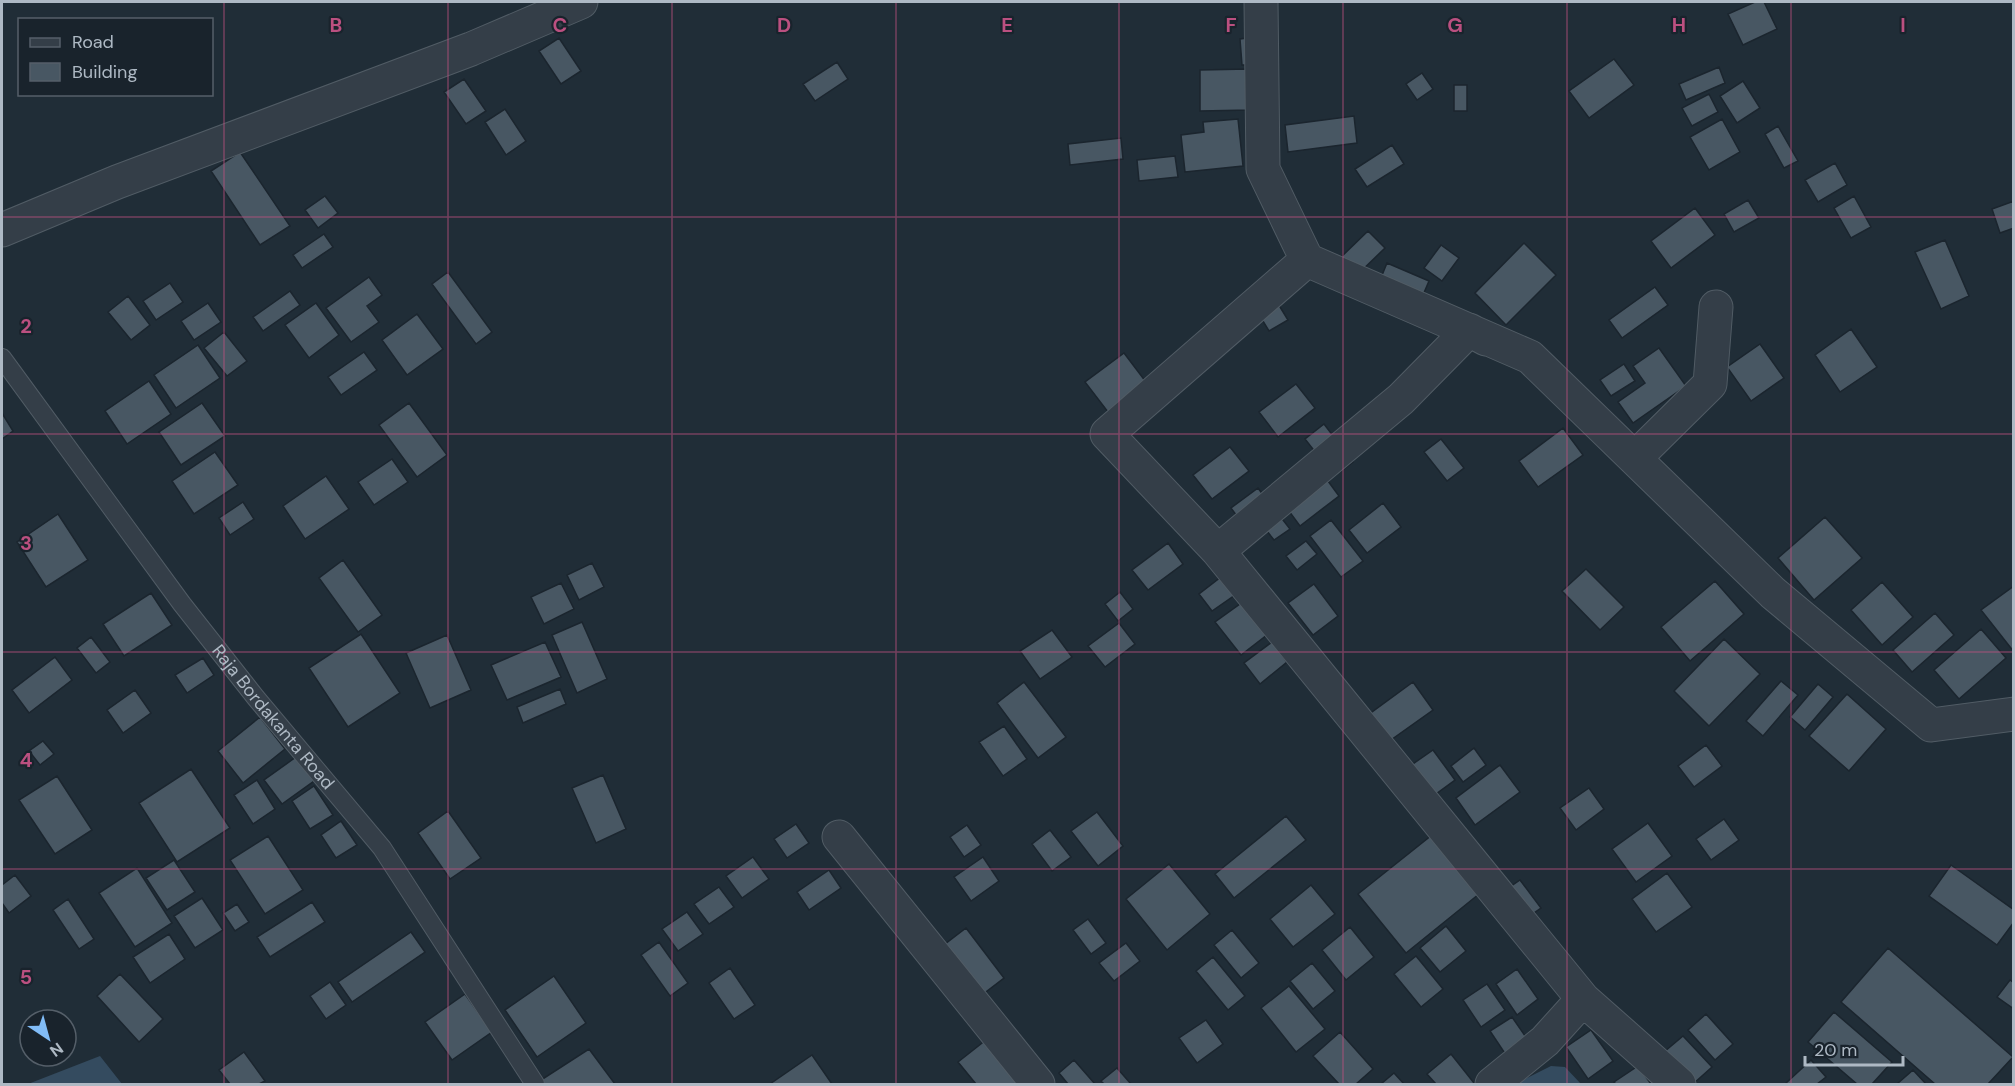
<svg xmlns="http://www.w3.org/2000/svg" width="2015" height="1086" font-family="'DM Sans',sans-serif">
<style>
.water{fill:#344b5f}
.building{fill:#485763;stroke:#1b252e;stroke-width:1.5}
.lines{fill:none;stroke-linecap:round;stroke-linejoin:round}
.service-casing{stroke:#515c65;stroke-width:20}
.minor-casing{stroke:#515c65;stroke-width:35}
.service{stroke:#343e48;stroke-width:18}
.minor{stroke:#343e48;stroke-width:33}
.grid{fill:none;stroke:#bb5080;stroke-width:1.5;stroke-opacity:0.55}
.labels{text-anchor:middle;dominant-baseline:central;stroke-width:4.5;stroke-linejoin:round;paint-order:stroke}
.street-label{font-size:18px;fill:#aeb9c4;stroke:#19232c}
.grid-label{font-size:20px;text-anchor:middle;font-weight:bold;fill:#bb5080;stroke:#19232c;stroke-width:4.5;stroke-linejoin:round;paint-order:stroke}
</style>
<rect width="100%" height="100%" fill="#202d37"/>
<path class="water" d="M 100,1056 L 122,1084 L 28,1084 Z
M 1551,1066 L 1565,1067 L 1581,1084 L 1515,1084 Z"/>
<path class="building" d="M 1755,2 L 1764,2 L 1777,29 L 1743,45 L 1728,14 Z
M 1254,37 L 1255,65 L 1242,65 L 1240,39 Z
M 559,38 L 581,71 L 561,84 L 539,51 Z
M 1614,59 L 1634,85 L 1589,118 L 1569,91 Z
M 837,62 L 848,79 L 815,101 L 803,84 Z
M 1719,67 L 1725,83 L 1686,100 L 1679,84 Z
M 1249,69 L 1250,110 L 1200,111 L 1200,70 Z
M 1422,73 L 1433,89 L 1417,100 L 1406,84 Z
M 464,79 L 486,111 L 466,124 L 444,92 Z
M 1743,81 L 1760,108 L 1737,123 L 1720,96 Z
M 1454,85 L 1467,85 L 1467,111 L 1454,111 Z
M 1709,94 L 1718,112 L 1692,126 L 1682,108 Z
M 505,109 L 526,141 L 506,155 L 485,122 Z
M 1354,116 L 1357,143 L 1288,152 L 1285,125 Z
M 1238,119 L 1243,166 L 1185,172 L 1181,135 L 1204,132 L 1203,122 Z
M 1722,119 L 1740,152 L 1709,170 L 1690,137 Z
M 1778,126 L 1798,161 L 1784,168 L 1765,134 Z
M 1121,138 L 1123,159 L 1070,165 L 1068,144 Z
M 1392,145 L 1404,164 L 1367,187 L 1355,169 Z
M 240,152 L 290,226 L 260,245 L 211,171 Z
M 1175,156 L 1178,177 L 1139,181 L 1137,160 Z
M 1835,163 L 1847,185 L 1818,202 L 1805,180 Z
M 325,196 L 338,213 L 318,228 L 305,210 Z
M 1854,196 L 1871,227 L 1851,238 L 1834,208 Z
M 1748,200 L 1759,218 L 1734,232 L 1724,214 Z
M 2014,201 L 2014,228 L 2000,233 L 1992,209 Z
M 1695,208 L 1715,235 L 1671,268 L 1651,241 Z
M 1368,231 L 1385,248 L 1354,278 L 1338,260 Z
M 324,234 L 333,247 L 302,268 L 293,255 Z
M 1945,240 L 1969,296 L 1941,309 L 1915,252 Z
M 1524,243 L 1556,275 L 1506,325 L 1475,293 Z
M 1441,245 L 1459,258 L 1442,281 L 1424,268 Z
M 1387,263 L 1429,281 L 1420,302 L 1378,285 Z
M 448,272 L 492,332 L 476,344 L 432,284 Z
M 369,277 L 382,295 L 367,306 L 379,322 L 351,342 L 326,308 Z
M 170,283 L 183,302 L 156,320 L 143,301 Z
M 1655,287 L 1668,305 L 1622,338 L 1609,320 Z
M 290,291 L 300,305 L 263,331 L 253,317 Z
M 128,296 L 150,325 L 131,340 L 108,312 Z
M 1277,302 L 1288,320 L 1269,331 L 1258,313 Z
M 208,303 L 221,322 L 194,340 L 181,321 Z
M 316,303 L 339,335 L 309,358 L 285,325 Z
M 417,314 L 443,349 L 407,375 L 382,340 Z
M 1851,329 L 1877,367 L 1840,392 L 1815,355 Z
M 224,332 L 247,361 L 227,376 L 204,348 Z
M 1760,344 L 1784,378 L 1751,401 L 1727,367 Z
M 198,345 L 220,378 L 176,408 L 154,375 Z
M 1659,348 L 1686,386 L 1633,423 L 1618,402 L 1645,383 L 1633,366 Z
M 364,352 L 377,370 L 341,395 L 328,377 Z
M 1124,353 L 1146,382 L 1108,412 L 1085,382 Z
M 1624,364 L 1635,381 L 1611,396 L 1600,380 Z
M 149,381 L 171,414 L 127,444 L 105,411 Z
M 1296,384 L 1315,408 L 1278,437 L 1259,412 Z
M 202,403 L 225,436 L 181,465 L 159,432 Z
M 409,403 L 447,455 L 417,477 L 379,425 Z
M 2,413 L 13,431 L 2,439 Z
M 1324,424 L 1353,462 L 1334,476 L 1305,439 Z
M 1563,428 L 1583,455 L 1538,487 L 1519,461 Z
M 1441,439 L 1464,468 L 1447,481 L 1424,452 Z
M 1230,447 L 1249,471 L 1212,499 L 1193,475 Z
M 215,452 L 238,485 L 194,514 L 172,481 Z
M 392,459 L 408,482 L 374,505 L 358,482 Z
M 326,476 L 349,509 L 305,539 L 283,506 Z
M 1325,477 L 1339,496 L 1300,526 L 1286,507 Z
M 1258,488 L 1272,507 L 1245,527 L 1231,508 Z
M 243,502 L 254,519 L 230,535 L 219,518 Z
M 1383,503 L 1401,527 L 1367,553 L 1349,530 Z
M 1276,511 L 1290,529 L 1274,540 L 1260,522 Z
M 58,514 L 88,560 L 46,587 L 17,542 Z
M 1825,517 L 1862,558 L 1814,600 L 1778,558 Z
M 1331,520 L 1363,561 L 1341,577 L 1310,536 Z
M 1306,541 L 1317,554 L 1297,570 L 1286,556 Z
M 1168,543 L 1183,564 L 1148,590 L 1132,570 Z
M 343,560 L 382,615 L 358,632 L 319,578 Z
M 592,563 L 604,587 L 579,600 L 567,575 Z
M 1586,569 L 1624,607 L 1600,630 L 1562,591 Z
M 1221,577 L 1235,595 L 1212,611 L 1199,594 Z
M 1715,581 L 1744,614 L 1690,661 L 1661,627 Z
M 1882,582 L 1913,617 L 1882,645 L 1851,610 Z
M 561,583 L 574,609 L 544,624 L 531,597 Z
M 1314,584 L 1338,616 L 1313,635 L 1288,603 Z
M 2014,586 L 2014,652 L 1981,610 Z
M 1120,592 L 1133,609 L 1118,621 L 1105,604 Z
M 151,593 L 172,625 L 124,656 L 103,624 Z
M 1247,599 L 1272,631 L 1241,655 L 1215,622 Z
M 1935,613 L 1954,635 L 1912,672 L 1893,650 Z
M 582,622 L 607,679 L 577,693 L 552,635 Z
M 1119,623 L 1135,644 L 1105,667 L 1088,646 Z
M 1981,629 L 2006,658 L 1959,699 L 1934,670 Z
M 1052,630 L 1072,657 L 1040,679 L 1020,651 Z
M 361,634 L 400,693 L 348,727 L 309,668 Z
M 447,635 L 471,690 L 430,708 L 406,653 Z
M 91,637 L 110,662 L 96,673 L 77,648 Z
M 1724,639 L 1760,674 L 1709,726 L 1674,691 Z
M 545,642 L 561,677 L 507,700 L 491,665 Z
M 1272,642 L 1287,662 L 1260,684 L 1244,663 Z
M 55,657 L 72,680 L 29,713 L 12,690 Z
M 203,658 L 214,675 L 187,693 L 175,675 Z
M 1781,681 L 1798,695 L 1763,736 L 1746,721 Z
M 1024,682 L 1066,737 L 1038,758 L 997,703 Z
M 1413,682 L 1433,710 L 1388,742 L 1368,715 Z
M 1818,684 L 1833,697 L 1805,730 L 1790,717 Z
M 560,689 L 566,704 L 523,723 L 517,707 Z
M 135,690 L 151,713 L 123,733 L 107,710 Z
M 1847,694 L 1886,729 L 1849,771 L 1809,736 Z
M 260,717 L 285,749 L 243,783 L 218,751 Z
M 1004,726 L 1027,759 L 1003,776 L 979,742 Z
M 43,741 L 54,754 L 40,765 L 29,751 Z
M 1706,745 L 1722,766 L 1694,787 L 1678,766 Z
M 1474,748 L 1486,765 L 1463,782 L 1451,766 Z
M 1433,750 L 1455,780 L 1429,799 L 1407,768 Z
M 296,757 L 314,781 L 282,804 L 264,780 Z
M 1500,765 L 1520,792 L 1475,825 L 1456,798 Z
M 191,769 L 230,828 L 177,862 L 139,803 Z
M 603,775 L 626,829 L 596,843 L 572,788 Z
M 57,776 L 92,830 L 55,854 L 19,800 Z
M 257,780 L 275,809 L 253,824 L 234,795 Z
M 314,786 L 333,815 L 310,829 L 292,801 Z
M 1589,788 L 1604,809 L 1576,830 L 1560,808 Z
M 448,811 L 481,858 L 450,879 L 418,833 Z
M 1097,812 L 1123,846 L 1098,866 L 1071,831 Z
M 1286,816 L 1306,840 L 1234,898 L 1215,874 Z
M 1724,819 L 1739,840 L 1711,860 L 1696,839 Z
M 341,821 L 357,845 L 336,858 L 321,835 Z
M 1648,823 L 1672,856 L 1636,882 L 1612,849 Z
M 796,824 L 809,843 L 787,858 L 774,839 Z
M 967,825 L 981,845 L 964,857 L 950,837 Z
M 1050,830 L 1071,857 L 1052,871 L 1032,844 Z
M 1432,835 L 1479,894 L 1406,953 L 1358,894 Z
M 268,836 L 303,890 L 265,914 L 230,860 Z
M 753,857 L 769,879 L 742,898 L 726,876 Z
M 983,857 L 999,881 L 971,901 L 954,877 Z
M 174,860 L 195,892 L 167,910 L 146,878 Z
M 1169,864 L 1210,914 L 1167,950 L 1126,899 Z
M 1951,865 L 2014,910 L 2014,922 L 1997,945 L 1929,896 Z
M 137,868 L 172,923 L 135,947 L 99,893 Z
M 829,870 L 841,888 L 809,910 L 797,892 Z
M 1667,873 L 1692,907 L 1656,932 L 1632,899 Z
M 15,875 L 31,896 L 9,913 L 2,903 L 2,885 Z
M 1520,880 L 1541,908 L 1528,917 L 1507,889 Z
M 1311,885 L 1335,914 L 1293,947 L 1270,919 Z
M 719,887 L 734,907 L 709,924 L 694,904 Z
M 202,898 L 223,930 L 195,948 L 174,916 Z
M 68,899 L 94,939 L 79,949 L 53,910 Z
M 312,902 L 325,922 L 270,957 L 257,937 Z
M 237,904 L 249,922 L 235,931 L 223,913 Z
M 687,912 L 703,934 L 678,951 L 662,929 Z
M 1088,919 L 1106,943 L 1091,954 L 1073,930 Z
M 1446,926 L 1466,951 L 1440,972 L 1420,948 Z
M 1350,927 L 1374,957 L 1346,980 L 1322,950 Z
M 966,928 L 1004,978 L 974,1001 L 936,951 Z
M 1232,930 L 1259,963 L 1241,978 L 1214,945 Z
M 411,932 L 425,952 L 352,1002 L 338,982 Z
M 169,934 L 185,959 L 150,983 L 133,957 Z
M 659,942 L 688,983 L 670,996 L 641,955 Z
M 1126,943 L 1140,961 L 1114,981 L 1099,963 Z
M 1888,948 L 2013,1057 L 1988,1084 L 1935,1084 L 1841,1002 Z
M 1416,956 L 1443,989 L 1421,1007 L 1394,974 Z
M 1213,957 L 1245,996 L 1228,1010 L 1196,971 Z
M 1312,963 L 1335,991 L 1313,1009 L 1290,981 Z
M 730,968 L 755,1005 L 734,1019 L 709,983 Z
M 1517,969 L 1538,999 L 1517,1015 L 1496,984 Z
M 120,974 L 163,1019 L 139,1042 L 97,996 Z
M 554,976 L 586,1023 L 537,1057 L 505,1010 Z
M 2010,980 L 2014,983 L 2014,1009 L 1997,997 Z
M 330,982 L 346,1005 L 326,1019 L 310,996 Z
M 1487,984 L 1505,1010 L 1481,1027 L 1463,1000 Z
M 1289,986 L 1325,1029 L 1296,1052 L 1261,1008 Z
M 465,994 L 492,1032 L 452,1060 L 425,1022 Z
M 1834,1012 L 1892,1062 L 1872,1084 L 1857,1084 L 1808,1042 Z
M 1706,1014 L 1733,1044 L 1715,1060 L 1688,1030 Z
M 1512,1017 L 1530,1043 L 1508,1058 L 1490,1031 Z
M 1206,1020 L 1223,1044 L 1197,1063 L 1179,1038 Z
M 1591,1030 L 1613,1061 L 1588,1079 L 1566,1047 Z
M 1340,1032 L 1373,1069 L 1356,1084 L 1339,1084 L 1313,1056 Z
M 991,1036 L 1028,1084 L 976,1084 L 958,1062 Z
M 1683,1036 L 1712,1067 L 1693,1084 L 1664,1052 Z
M 589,1049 L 615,1084 L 544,1084 L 541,1080 Z
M 244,1052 L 265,1081 L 259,1084 L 230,1084 L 219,1070 Z
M 1451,1054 L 1474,1083 L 1472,1084 L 1436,1084 L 1427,1074 Z
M 812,1055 L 832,1084 L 770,1084 Z
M 1074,1060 L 1095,1084 L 1068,1084 L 1059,1073 Z
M 1811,1060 L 1826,1077 L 1817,1084 L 1785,1084 Z
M 1638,1066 L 1651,1084 L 1616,1084 L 1614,1082 Z
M 1117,1068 L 1131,1084 L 1104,1084 L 1101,1081 Z
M 1913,1070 L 1926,1084 L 1897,1084 Z
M 1394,1073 L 1404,1084 L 1381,1084 Z"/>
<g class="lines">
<g class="service-casing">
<g id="service">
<path id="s1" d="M 2,358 L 182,604 L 256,698 L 382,848 L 535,1084"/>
</g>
</g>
<g class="minor-casing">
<path id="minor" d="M 1261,2 L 1263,169 L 1307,260 L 1530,357 L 1773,593 L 1931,725 L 2014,714
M 2,230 L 117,182 L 471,49 L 581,2
M 1486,339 L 1469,330 L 1401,399 L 1218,551 L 1583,999 L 1679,1084
M 1635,458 L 1710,384 L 1716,307
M 1218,551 L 1107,434 L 1307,260
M 839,837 L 1038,1084
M 1492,1084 L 1545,1041 L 1583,999"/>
</g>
<use href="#service" class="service"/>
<use href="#minor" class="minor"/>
</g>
<path class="grid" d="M 224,2 L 224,1084M 448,2 L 448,1084M 672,2 L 672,1084M 896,2 L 896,1084M 1119,2 L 1119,1084M 1343,2 L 1343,1084M 1567,2 L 1567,1084M 1791,2 L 1791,1084M 2,217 L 2014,217M 2,434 L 2014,434M 2,652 L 2014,652M 2,869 L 2014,869"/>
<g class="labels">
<g class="street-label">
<text stroke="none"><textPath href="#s1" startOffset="450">Raja Bordakanta Road</textPath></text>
</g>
</g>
<g class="grid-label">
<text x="336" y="32">B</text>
<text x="560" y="32">C</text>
<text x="784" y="32">D</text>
<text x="1007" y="32">E</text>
<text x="1231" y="32">F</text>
<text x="1455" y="32">G</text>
<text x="1679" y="32">H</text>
<text x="1903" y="32">I</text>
<text x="26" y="333">2</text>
<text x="26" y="550">3</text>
<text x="26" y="767">4</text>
<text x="26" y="984">5</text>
</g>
<rect width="2015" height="1086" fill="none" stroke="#aeb9c4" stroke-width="6"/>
<rect x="18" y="18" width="195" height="78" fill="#19232c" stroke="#555f69" stroke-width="1.5"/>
<rect x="30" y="38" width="30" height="9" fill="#343e48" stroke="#555f69" stroke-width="1.5"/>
<text x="72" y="48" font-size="18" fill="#aeb9c4">Road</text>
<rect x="30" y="63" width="30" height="18" fill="#485763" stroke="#555f69" stroke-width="1.5"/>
<text x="72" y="78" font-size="18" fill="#aeb9c4">Building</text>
<g transform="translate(48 1038) rotate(144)"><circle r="28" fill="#19232c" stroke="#555f69" stroke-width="1.5"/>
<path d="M0-4.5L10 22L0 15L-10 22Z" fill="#81bcf7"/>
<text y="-9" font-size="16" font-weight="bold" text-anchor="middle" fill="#aeb9c4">N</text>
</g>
<path d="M1805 1056v9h98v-9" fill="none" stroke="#aeb9c4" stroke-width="3"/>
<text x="1814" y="1056" font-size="18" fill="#aeb9c4" stroke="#19232c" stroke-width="4.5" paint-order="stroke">20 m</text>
</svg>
